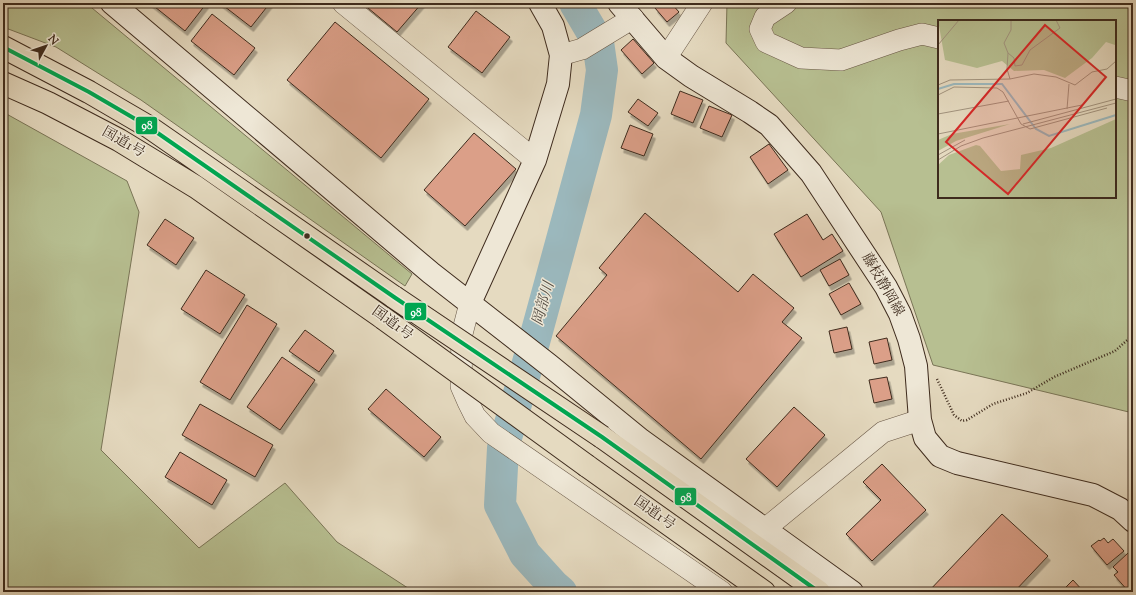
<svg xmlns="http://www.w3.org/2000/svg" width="1136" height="595" font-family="'Sorts Mill Goudy','Noto Serif JP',serif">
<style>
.green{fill:#b7bf91;stroke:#7a7557;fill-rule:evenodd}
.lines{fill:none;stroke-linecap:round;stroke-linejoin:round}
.river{stroke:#9bb8bd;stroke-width:32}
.building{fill:#db9f88;stroke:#3e2b1d;filter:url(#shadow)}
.street-casing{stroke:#685746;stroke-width:22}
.secondary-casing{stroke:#3e2b1d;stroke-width:24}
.highway-casing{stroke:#3e2b1d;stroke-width:24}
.path{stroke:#3e2b1d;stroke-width:2.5;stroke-dasharray:1 2;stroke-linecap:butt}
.street{stroke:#eee7d6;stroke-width:21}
.secondary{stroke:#eee7d6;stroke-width:22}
.highway{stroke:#e5dac0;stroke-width:22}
.highway-bridge-casing{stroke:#3e2b1d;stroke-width:24;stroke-linecap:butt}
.highway-bridge{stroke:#e5dac0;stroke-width:22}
.bus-1-casing{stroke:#eee7d6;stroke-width:7}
.bus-1{stroke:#00a651;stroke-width:4}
.bus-dot{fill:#3e2b1d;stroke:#eee7d6;stroke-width:1.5}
.labels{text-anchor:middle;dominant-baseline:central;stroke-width:3;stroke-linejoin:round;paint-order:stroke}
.street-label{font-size:14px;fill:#3e2b1d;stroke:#eee7d6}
.water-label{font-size:15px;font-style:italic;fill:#554e45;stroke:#eee7d6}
.inset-river{fill:none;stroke:#9bb8bd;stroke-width:2}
.inset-road{fill:none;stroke:#a2947f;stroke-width:1}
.view{fill:#d62828;fill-opacity:0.15;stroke:#d62828;stroke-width:2}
.inset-edge{fill:none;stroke:#3e2b1d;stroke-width:2}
.line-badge{stroke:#eee7d6;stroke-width:1.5}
.badge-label{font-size:11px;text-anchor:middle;font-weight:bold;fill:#fff}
</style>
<defs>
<filter id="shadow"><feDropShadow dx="2.5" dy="4.5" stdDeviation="0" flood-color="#0004"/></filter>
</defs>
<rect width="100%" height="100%" fill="#e5dac0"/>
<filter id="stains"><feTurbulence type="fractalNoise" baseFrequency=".005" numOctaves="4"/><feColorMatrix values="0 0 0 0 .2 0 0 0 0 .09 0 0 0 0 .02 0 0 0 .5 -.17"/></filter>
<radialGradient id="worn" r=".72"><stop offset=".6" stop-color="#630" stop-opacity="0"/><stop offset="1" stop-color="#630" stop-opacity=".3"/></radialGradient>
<path class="green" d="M 3,3 L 86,3 L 412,274 L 405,286 L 141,100 L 56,47 L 3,27 Z
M 727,3 L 1133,3 L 1133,413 L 933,365 L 881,212 L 726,43 ZM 939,21 L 1115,21 L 1115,197 L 939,197 Z
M 3,112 L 127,181 L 139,212 L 101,450 L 199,548 L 285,483 L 337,542 L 414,592 L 3,592 Z"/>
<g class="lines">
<path class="river" d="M 561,592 L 554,586 L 525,554 L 500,505 L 503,448 L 534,342 L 596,115 L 602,70 L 598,42 L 575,3"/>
</g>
<path class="building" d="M 150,3 L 205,3 L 206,4 L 185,31 Z
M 220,3 L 270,3 L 251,27 Z
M 362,3 L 422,3 L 397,32 Z
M 661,3 L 671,3 L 679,12 L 667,22 L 655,8 Z
M 476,11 L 510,37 L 482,73 L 448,47 Z
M 212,14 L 255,48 L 234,75 L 191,41 Z
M 335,22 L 429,99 L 381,158 L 287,80 Z
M 633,39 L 654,63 L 642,74 L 621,50 Z
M 680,91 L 703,100 L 693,123 L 671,114 Z
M 638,99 L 658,113 L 648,126 L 628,112 Z
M 709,106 L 732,115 L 722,137 L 700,128 Z
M 630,125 L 653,134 L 644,156 L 621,148 Z
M 474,133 L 516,169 L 465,226 L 424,190 Z
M 769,144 L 788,170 L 768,184 L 750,157 Z
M 645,213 L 738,292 L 753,274 L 794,308 L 782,322 L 802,338 L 701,459 L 556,336 L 607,275 L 599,268 Z
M 807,214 L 823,240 L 832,234 L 843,251 L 801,277 L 774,234 Z
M 165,219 L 194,238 L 176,265 L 147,245 Z
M 840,259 L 849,275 L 829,286 L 820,270 Z
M 206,270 L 245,295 L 220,334 L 181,309 Z
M 849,283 L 861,304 L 841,315 L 829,294 Z
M 247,305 L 277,324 L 230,400 L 200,382 Z
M 847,327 L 852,349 L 834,353 L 829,331 Z
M 305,330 L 334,351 L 319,372 L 289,351 Z
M 887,338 L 892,360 L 874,364 L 869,342 Z
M 282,357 L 315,380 L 280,430 L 247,407 Z
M 887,377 L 892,399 L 874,403 L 869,380 Z
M 386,389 L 441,437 L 424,457 L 368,409 Z
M 200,404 L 273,445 L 255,477 L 182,435 Z
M 794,407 L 825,435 L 777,487 L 746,459 Z
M 180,452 L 227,480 L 212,505 L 165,477 Z
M 882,464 L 926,510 L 872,561 L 846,534 L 881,500 L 863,482 Z
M 1002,514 L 1048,556 L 1014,592 L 928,592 Z
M 1104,538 L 1108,543 L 1113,539 L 1124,551 L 1107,565 L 1091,546 L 1099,540 L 1100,541 Z
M 1128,553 L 1133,558 L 1133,592 L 1129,592 L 1114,575 L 1118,572 L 1113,567 Z
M 1073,580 L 1084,592 L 1061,592 Z"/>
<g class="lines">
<g class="street-casing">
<path id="street" d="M 343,3 L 535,160
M 786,3 L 765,17 L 760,29 L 766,42 L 801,58 L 841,60 L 899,40 L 922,34 L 939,38
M 561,55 L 582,49 L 633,18
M 666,58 L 702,3
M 1115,87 L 1133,91
M 470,303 L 462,334 L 461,386 L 468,402 L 475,416 L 491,433 L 722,592
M 765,529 L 883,432 L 920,420"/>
</g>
<g class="secondary-casing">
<path id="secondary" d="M 112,3 L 431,273 L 549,365 L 641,440 L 852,592
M 619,3 L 666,58 L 691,76 L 750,112 L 769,125 L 811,173 L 886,287 L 900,314 L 909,339 L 916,366 L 920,420 L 925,438 L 940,456 L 957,463 L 1093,495 L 1120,509 L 1133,521
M 470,303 L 535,160 L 558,84 L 561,55 L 553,26 L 540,3"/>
</g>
<g class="highway-casing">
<path id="highway" d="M 3,47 L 89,92 L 149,127 L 394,297
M 3,83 L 48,103 L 119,140 L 196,187 L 383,318
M 602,437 L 819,592
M 587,466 L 764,592"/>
</g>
<path class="path" d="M 937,379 L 954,415 L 962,421 L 967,420 L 993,404 L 1027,393 L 1054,377 L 1115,351 L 1133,335"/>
<use href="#street" class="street"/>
<use href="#secondary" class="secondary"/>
<use href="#highway" class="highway"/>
<g class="highway-bridge-casing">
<path id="highway-bridge" d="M 394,297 L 602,437
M 383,318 L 587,466"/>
</g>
<use href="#highway-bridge" class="highway-bridge"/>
<g class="bus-1-casing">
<path id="bus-1" d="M 3,47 L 89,92 L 149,127 L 394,297 L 602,437 L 819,592"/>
</g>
<use href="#bus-1" class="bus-1"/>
</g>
<circle class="bus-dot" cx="307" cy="236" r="3.5"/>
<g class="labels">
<g class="street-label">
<text transform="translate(123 143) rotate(30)">国道1号</text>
<text transform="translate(882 285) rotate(60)">藤枝静岡線</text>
<text transform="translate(392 324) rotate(36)">国道1号</text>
<text transform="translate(654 514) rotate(35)">国道1号</text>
</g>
<g class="water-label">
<text transform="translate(544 304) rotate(-74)">岡部川</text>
</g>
</g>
<g transform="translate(938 20)">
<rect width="178" height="178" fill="#e5dac0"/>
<path d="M 0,0 L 178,0 L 178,23 L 177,25 L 168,22 L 154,38 L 127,58 L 106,50 L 76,51 L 64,41 L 39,48 L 7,40 ZM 178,99 L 178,178 L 0,178 L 0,145 L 11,135 L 38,125 L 42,126 L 63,151 L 82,149 L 83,135 L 113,128 ZM 72,104 L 18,121 L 0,131 L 0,120 L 14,114 Z" fill="#b7bf91"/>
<path class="inset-river" d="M 0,69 L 16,64 L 64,64 L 98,109 L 111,116 L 178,95"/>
<path class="inset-road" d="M 0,25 L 21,0M 70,33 L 76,38 L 77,46 L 84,45 L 92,30 L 122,8 L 118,0M 72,59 L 69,49 L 70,33 L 66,23 L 73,10 L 73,0M 0,65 L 12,60 L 72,59 L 96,54 L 118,57 L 137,65 L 154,52 L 169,49 L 178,41M 0,75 L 16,67 L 59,68 L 65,72 L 83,104 L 92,109 L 169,88M 129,89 L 131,64M 0,94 L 71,81M 85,104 L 178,79M 0,114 L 144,85M 0,135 L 27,120M 0,140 L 23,126 L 45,118 L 178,83"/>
<path class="view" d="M 107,5 L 168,57 L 70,174 L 8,122 Z"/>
<rect width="178" height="178" class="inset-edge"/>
</g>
<g class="line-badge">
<rect x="135" y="116" width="23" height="19" rx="4" fill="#00a651"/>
<rect x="404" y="302" width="23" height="19" rx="4" fill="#00a651"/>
<rect x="674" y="487" width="23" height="19" rx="4" fill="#00a651"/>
</g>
<g class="badge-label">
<text x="147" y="129">98</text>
<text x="416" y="316">98</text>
<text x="686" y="501">98</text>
</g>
<rect width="1136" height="595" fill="none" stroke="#e5dac0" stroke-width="16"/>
<rect x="4" y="4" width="1128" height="587" fill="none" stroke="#3e2b1d" stroke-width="2"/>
<rect x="8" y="8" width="1120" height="579" fill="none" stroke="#3e2b1d"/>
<g transform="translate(46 46) rotate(50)" stroke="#eee7d6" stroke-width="3" paint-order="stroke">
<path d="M0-3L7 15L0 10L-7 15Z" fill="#3e2b1d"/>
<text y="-6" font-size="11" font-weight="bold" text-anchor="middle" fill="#3e2b1d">N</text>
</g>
<rect width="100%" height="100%" filter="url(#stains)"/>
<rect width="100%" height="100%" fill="url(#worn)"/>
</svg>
